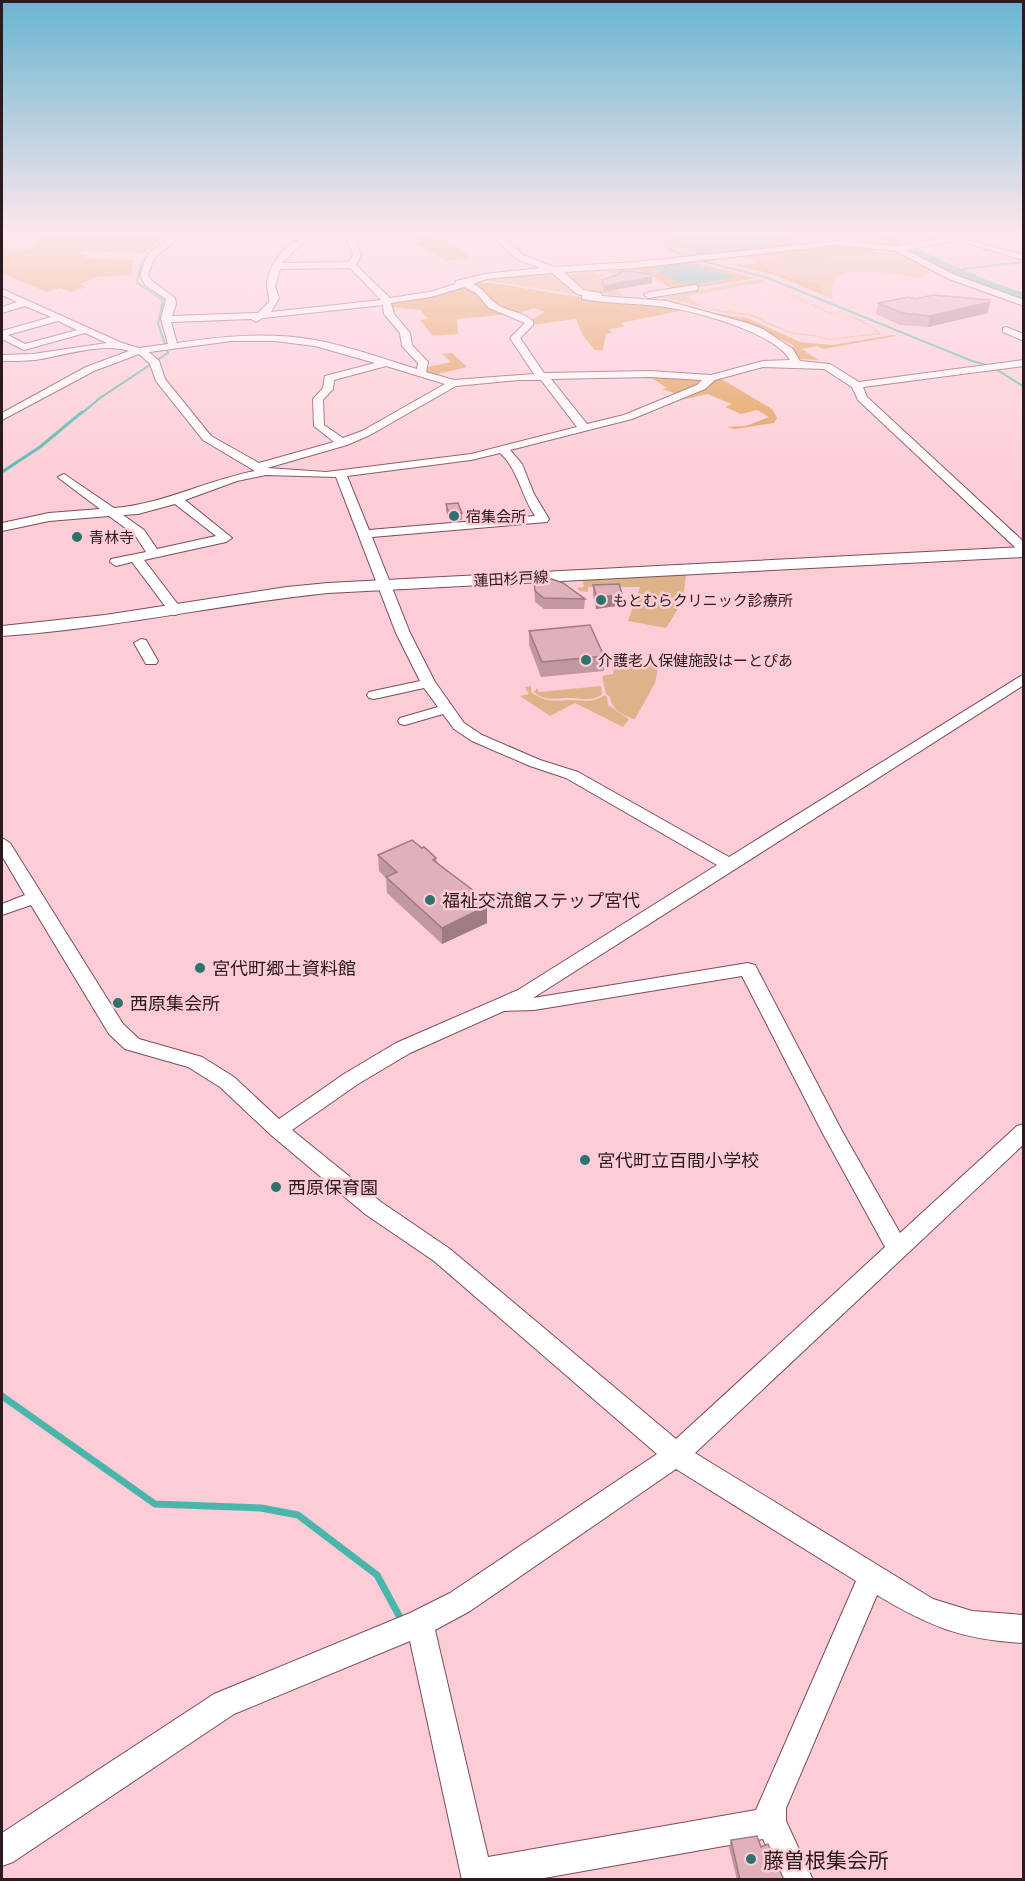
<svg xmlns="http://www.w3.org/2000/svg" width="1025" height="1881" font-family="'Exo 2','Noto Sans JP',sans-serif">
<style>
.green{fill:#dfb389;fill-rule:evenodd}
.forest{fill:#e0994c;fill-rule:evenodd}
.water{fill:#49b6ab}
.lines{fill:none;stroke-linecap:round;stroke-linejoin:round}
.stream-far2{stroke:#49b6ab;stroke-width:2}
.stream-far1{stroke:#49b6ab;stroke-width:3}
.stream{stroke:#49b6ab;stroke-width:7}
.river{fill:#49b6ab;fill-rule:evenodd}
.minor-casing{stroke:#784f58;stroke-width:2}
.major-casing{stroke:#784f58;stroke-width:2}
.minor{fill:#fff;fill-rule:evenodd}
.major{fill:#fff;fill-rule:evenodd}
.wall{fill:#c198a0}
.shaded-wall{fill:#9d7c82}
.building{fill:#e0b1ba;stroke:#9d7c82;stroke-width:1.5}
.poi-dot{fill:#2b736c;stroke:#fdccd6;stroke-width:2}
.labels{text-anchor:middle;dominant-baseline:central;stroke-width:5;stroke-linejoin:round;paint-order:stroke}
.far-poi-label{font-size:15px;fill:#2b1a1e;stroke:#fdccd6;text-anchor:start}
.far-street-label{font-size:15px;fill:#2b1a1e;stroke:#fdccd6}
.poi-label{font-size:18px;fill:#2b1a1e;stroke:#fdccd6;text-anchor:start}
.near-poi-label{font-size:21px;fill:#2b1a1e;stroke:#fdccd6;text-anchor:start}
</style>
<rect width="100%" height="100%" fill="#fdccd6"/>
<path class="green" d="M 645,233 L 790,233 L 818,243 L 723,255 L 689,257 Z
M 840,244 L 869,248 L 880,253 L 901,253 L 936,270 C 930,272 924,277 919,277 C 901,277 842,260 833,284 C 832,288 832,294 832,299 L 775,275 L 734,265 L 758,264 L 750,259 L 737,257 Z
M 552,271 L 581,295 L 483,280 Z
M 594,272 L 596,274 L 603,274 L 606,277 L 602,278 L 610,288 L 615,288 L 624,296 L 583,292 L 564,274 Z
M 759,279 L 831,313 C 850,312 868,322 882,334 L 828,340 L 818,337 L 789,333 L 748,315 L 730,314 L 663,297 ZM 764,282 L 830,314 L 842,313 L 868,325 L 878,333 L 829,339 L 820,336 L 790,332 L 750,314 L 704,308 L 687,296 Z
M 686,573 L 683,601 L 666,628 L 628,621 L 640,587 L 588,587 L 588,592 L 580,591 L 577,588 L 584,587 L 582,578 Z
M 614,660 L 659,664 L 655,683 L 635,719 C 624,716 611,709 610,697 L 606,694 L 602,676 L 613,674 Z
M 531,686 L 531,692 C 544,702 553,701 568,700 C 584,699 588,705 605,695 L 607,697 L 608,705 L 629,719 L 623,727 L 575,703 L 550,716 L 520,696 L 529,694 L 525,687 Z
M 601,686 L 602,695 C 588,702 582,698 568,698 C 554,698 546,702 534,692 L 537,688 L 539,692 Z"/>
<path class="forest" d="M 34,233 L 171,233 L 142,253 L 82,251 L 80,254 L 88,255 L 85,258 L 134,260 L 131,275 L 97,277 L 80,284 L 86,287 L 71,292 L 60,288 L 46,292 L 2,273 L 2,247 L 29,250 L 42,238 L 32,237 Z
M 396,233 C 414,233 461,242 469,258 L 448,261 L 413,243 L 419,242 L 409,235 L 399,236 Z
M 840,245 L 859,247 L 875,252 L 788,261 L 774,253 Z
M 683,260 L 756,278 L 674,291 L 645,271 L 610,273 L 607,271 L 633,270 L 631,267 ZM 683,262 L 734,276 L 736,277 C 703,286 684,290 656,268 Z
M 740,263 L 743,265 L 761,264 L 786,277 L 822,285 L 821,294 L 775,275 L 735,265 Z
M 477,282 C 510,284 541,292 573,296 C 611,301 646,302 684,310 L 621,323 L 625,327 L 609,329 L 612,333 L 606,334 L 603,350 L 595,350 L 583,336 L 576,319 L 531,325 L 531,320 L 545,312 L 534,308 L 520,313 L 457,319 L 458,334 L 433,336 L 420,320 L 428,319 L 420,310 L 392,307 L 390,303 Z
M 663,299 L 710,313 L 747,318 L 800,342 L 832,345 L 893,335 L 896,336 L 823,349 L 817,346 L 802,349 L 818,360 L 796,359 L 788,348 L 795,346 L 763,331 L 659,302 Z
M 452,353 L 467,367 L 433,375 L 425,372 L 428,367 L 451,362 L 442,354 Z
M 651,375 L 713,380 L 718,377 L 772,409 L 777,418 L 774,423 L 735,429 L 727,427 L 746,426 L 769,417 L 757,410 L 741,414 L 725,407 L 732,404 L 707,394 L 681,400 L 677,399 L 682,396 L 662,389 L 667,388 L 650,377 L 591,379 L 590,376 Z"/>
<path class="water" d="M 659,233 L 779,233 L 789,239 L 774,246 L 701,255 L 692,252 Z
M 683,262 L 734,276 L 736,278 C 700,283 686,292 655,268 L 658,265 Z"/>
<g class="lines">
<path class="stream-far2" d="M 640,233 L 683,256 L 768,278 L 972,361 L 991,366 L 1024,387
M 1009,233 L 1024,237
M 963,269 L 1024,262
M 81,414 L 100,398 L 168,353 L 158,324 L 163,300 L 137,283 L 141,263 L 166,240"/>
<path class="stream-far1" d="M 2,472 L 40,447 L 82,412"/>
<path class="stream" d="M 2,1396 L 155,1504 L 261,1508 L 298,1515 L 377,1575 L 402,1621"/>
<path class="river" d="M 863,233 L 880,233 L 989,281 L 1024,293 L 1024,301 L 980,286 Z"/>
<g class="minor-casing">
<path id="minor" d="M 175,233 L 184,233 L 154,258 L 148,275 L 152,281 L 175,298 L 176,304 L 172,316 L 258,313 L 269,302 C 270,295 266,289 267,283 C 272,251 300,233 330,233 L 300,245 L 282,263 L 349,262 L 353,255 L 348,242 L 349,233 L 357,233 L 356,242 L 361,255 L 356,265 L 390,298 L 430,292 L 455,284 L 456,281 L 485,274 L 540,268 L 517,259 L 501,244 L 484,233 L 494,233 L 507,240 L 523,255 L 554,267 L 635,262 L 838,241 L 898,246 L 967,233 L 985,233 L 964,239 L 1024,255 L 1024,260 L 956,240 L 906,250 L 955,275 L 1024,300 L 1024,306 L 949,279 L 896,251 L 838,245 L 635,268 L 564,272 L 583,290 L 601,293 L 602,296 L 667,301 L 747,323 L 763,329 L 793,349 L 800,361 L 830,364 L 859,382 L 1024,360 L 1024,366 L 863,387 L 867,397 L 1024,542 L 1024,553 L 1020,552 L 858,400 L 852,387 L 824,369 L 763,367 L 715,380 L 705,389 L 632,419 L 510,450 L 522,464 L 534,494 L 549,519 L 547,522 L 372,537 L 410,633 L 435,682 L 464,723 L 482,735 L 540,760 L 578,772 L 729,857 L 1024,674 L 1024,685 L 533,998 L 748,963 L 755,965 L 842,1131 L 900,1233 L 1017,1126 L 1024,1124 L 1024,1144 L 695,1453 L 933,1599 L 972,1611 L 1024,1615 L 1024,1643 C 963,1640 928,1626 877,1595 L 786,1808 L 786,1821 L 813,1880 L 782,1880 L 763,1839 L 533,1880 L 462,1880 L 410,1641 L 234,1714 L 13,1862 L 2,1866 L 2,1833 L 214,1694 L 410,1613 L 450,1593 L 657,1454 L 434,1261 L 365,1214 L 271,1135 L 220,1087 L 188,1067 L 125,1049 L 109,1034 L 31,905 L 2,915 L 2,904 L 25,895 L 2,856 L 2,838 L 10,843 L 123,1024 L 139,1039 L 202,1057 L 234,1077 L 279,1119 L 344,1074 L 396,1043 L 518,990 L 717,865 L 566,778 L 530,766 L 472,741 L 454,729 L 443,714 L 405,725 L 400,724 L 398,721 L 400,718 L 438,707 L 424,688 L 374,699 L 369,698 L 367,695 L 369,692 L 420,681 L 396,633 L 336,477 L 266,475 L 237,481 L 185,500 L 232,538 L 226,542 L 144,560 L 183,611 L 176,615 L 171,614 L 132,562 L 116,566 L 110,562 L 111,559 L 146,552 L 135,535 L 109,516 L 49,521 L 2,531 L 2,523 L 49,513 L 100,509 L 60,479 L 58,477 L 64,474 L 114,508 C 164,504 207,480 255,471 L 203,440 L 156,381 L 150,364 L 139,354 L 94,371 L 2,420 L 2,413 L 86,367 L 129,351 C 100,342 64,356 35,360 C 24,361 12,361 2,361 L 2,355 L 33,354 L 107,343 L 85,333 L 24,350 L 2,339 L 2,331 L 51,317 L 25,306 L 2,313 L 2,307 L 17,302 L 2,295 L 2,289 L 122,343 L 139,348 L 168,344 L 161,319 L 166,299 L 145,285 L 140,275 L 147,255 ZM 350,268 L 381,300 L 271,312 L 279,298 L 275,286 L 280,269 ZM 552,273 L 577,294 L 582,295 L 582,299 C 609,304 638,303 665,307 C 695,311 776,333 790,360 L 763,361 L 711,375 L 650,371 L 544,373 L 520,338 L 533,325 L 533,321 C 523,312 510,312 498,305 C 488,299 484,288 473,284 L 486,279 ZM 464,287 L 476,293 L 489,308 L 525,323 L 510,338 L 534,374 L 454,380 L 426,372 L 428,362 L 412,345 L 410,333 L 394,314 L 391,303 L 431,297 ZM 383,305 L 384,314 L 400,333 L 402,346 L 418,363 L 417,369 C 383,359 349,346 315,340 C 268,332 224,336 177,343 L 171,322 L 251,319 L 256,322 L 263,318 ZM 58,321 L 77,330 L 25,344 L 8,335 ZM 232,341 L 275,341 L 315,346 L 375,363 L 325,376 L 323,388 L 313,399 L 314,426 L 334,442 L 259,463 L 211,436 L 165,379 L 159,361 L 149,352 ZM 386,366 L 445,384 L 362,431 L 343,438 L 324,425 L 323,400 L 333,389 L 334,380 ZM 650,377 L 702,380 L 697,385 L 624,415 L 587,424 L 551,379 ZM 519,380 L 541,380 L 577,427 L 471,454 L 326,472 L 267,468 L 347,445 L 370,435 L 456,386 ZM 500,453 C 518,469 521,495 535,516 L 369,530 L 347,476 L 471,460 ZM 175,504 L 216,536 L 157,549 L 144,530 L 123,515 L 138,514 ZM 742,976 L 822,1132 L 885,1247 L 676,1439 L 450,1249 L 381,1202 L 292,1130 L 358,1084 L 410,1053 L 504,1011 L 534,1010 ZM 676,1469 L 856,1581 L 756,1810 L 488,1857 L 435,1630 L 470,1611 Z
M 695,285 L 698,286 L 698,290 L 649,298 L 644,295 L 649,292 Z
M 1006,327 L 1024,334 L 1024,341 L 1003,332 L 1003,328 Z
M 141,639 L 146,640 L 158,661 L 156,664 L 146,664 L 134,643 Z"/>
</g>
<g class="major-casing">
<path id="major" d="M 1024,547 L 1024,557 L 328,593 C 219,604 111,629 2,636 L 2,626 L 105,615 L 287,587 L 328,583 Z"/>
</g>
<use href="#minor" class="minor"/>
<use href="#major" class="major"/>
</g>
<path class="wall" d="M 915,299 L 988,313 L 928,327 L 900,325 L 876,314 L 878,303 Z
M 446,504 L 462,513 L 462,520 L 449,521 L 446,511 Z
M 534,579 L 585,599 L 584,609 L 544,609 L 535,602 Z
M 593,585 L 622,594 L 622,605 L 596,609 L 593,595 Z
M 529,631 L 604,656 L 604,671 L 541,677 L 529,645 Z
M 378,855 L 436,858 L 437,862 L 487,906 L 487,923 L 442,944 L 387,893 L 386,878 L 379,871 Z
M 731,1840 L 761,1847 L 784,1880 L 737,1880 L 729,1847 Z"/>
<path class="shaded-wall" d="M 652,277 L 652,283 L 603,292 L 604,286 Z
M 990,302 L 988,313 L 928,327 L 930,316 Z
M 622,594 L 622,605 L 596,609 L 597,598 Z
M 487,906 L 487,923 L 442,944 L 442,928 Z"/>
<path class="building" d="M 621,271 L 652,274 L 652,277 L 604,286 L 602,280 L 619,274 Z
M 933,295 L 990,300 L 990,302 L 930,316 L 902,313 L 878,303 L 909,297 L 915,299 Z
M 458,503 L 462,513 L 449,514 L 446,504 Z
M 534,579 L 552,579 L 563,583 L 585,599 L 544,598 L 535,591 Z
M 619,584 L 622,594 L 597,598 L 593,585 Z
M 590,625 L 604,656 L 542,662 L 529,631 Z
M 412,840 L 422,848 L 424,847 L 436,858 L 433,860 L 474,891 L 471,893 L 487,906 L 442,928 L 386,877 L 397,872 L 378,855 Z
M 757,1836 L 761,1847 L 768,1844 L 784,1880 L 740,1880 L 731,1840 Z"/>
<linearGradient id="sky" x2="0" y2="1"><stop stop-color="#68b5d0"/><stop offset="0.47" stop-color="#fee8ed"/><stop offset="1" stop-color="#fee8ed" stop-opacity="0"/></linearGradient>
<rect width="1025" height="497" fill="url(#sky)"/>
<g class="poi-dot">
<circle cx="454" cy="516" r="6"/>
<circle cx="77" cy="537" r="6"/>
<circle cx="601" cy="600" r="6"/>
<circle cx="586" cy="660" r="6"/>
<circle cx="430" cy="900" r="6"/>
<circle cx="200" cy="968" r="6"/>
<circle cx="118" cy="1003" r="6"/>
<circle cx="585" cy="1160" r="6"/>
<circle cx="276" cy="1187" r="6"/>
<circle cx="751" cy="1859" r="6"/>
</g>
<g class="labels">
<g class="far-poi-label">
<text x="466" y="516">宿集会所</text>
<text x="89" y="537">青林寺</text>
<text x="613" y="600">もとむらクリニック診療所</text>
<text x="598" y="660">介護老人保健施設はーとぴあ</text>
</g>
<g class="far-street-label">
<text transform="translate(511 578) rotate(-3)">蓮田杉戸線</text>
</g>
<g class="poi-label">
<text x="442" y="900">福祉交流館ステップ宮代</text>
<text x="212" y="968">宮代町郷土資料館</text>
<text x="130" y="1003">西原集会所</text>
<text x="597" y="1160">宮代町立百間小学校</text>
<text x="288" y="1187">西原保育園</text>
</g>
<g class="near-poi-label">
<text x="763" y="1859">藤曽根集会所</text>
</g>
</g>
<rect width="1025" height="1881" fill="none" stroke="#2b1a1e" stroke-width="6"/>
</svg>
